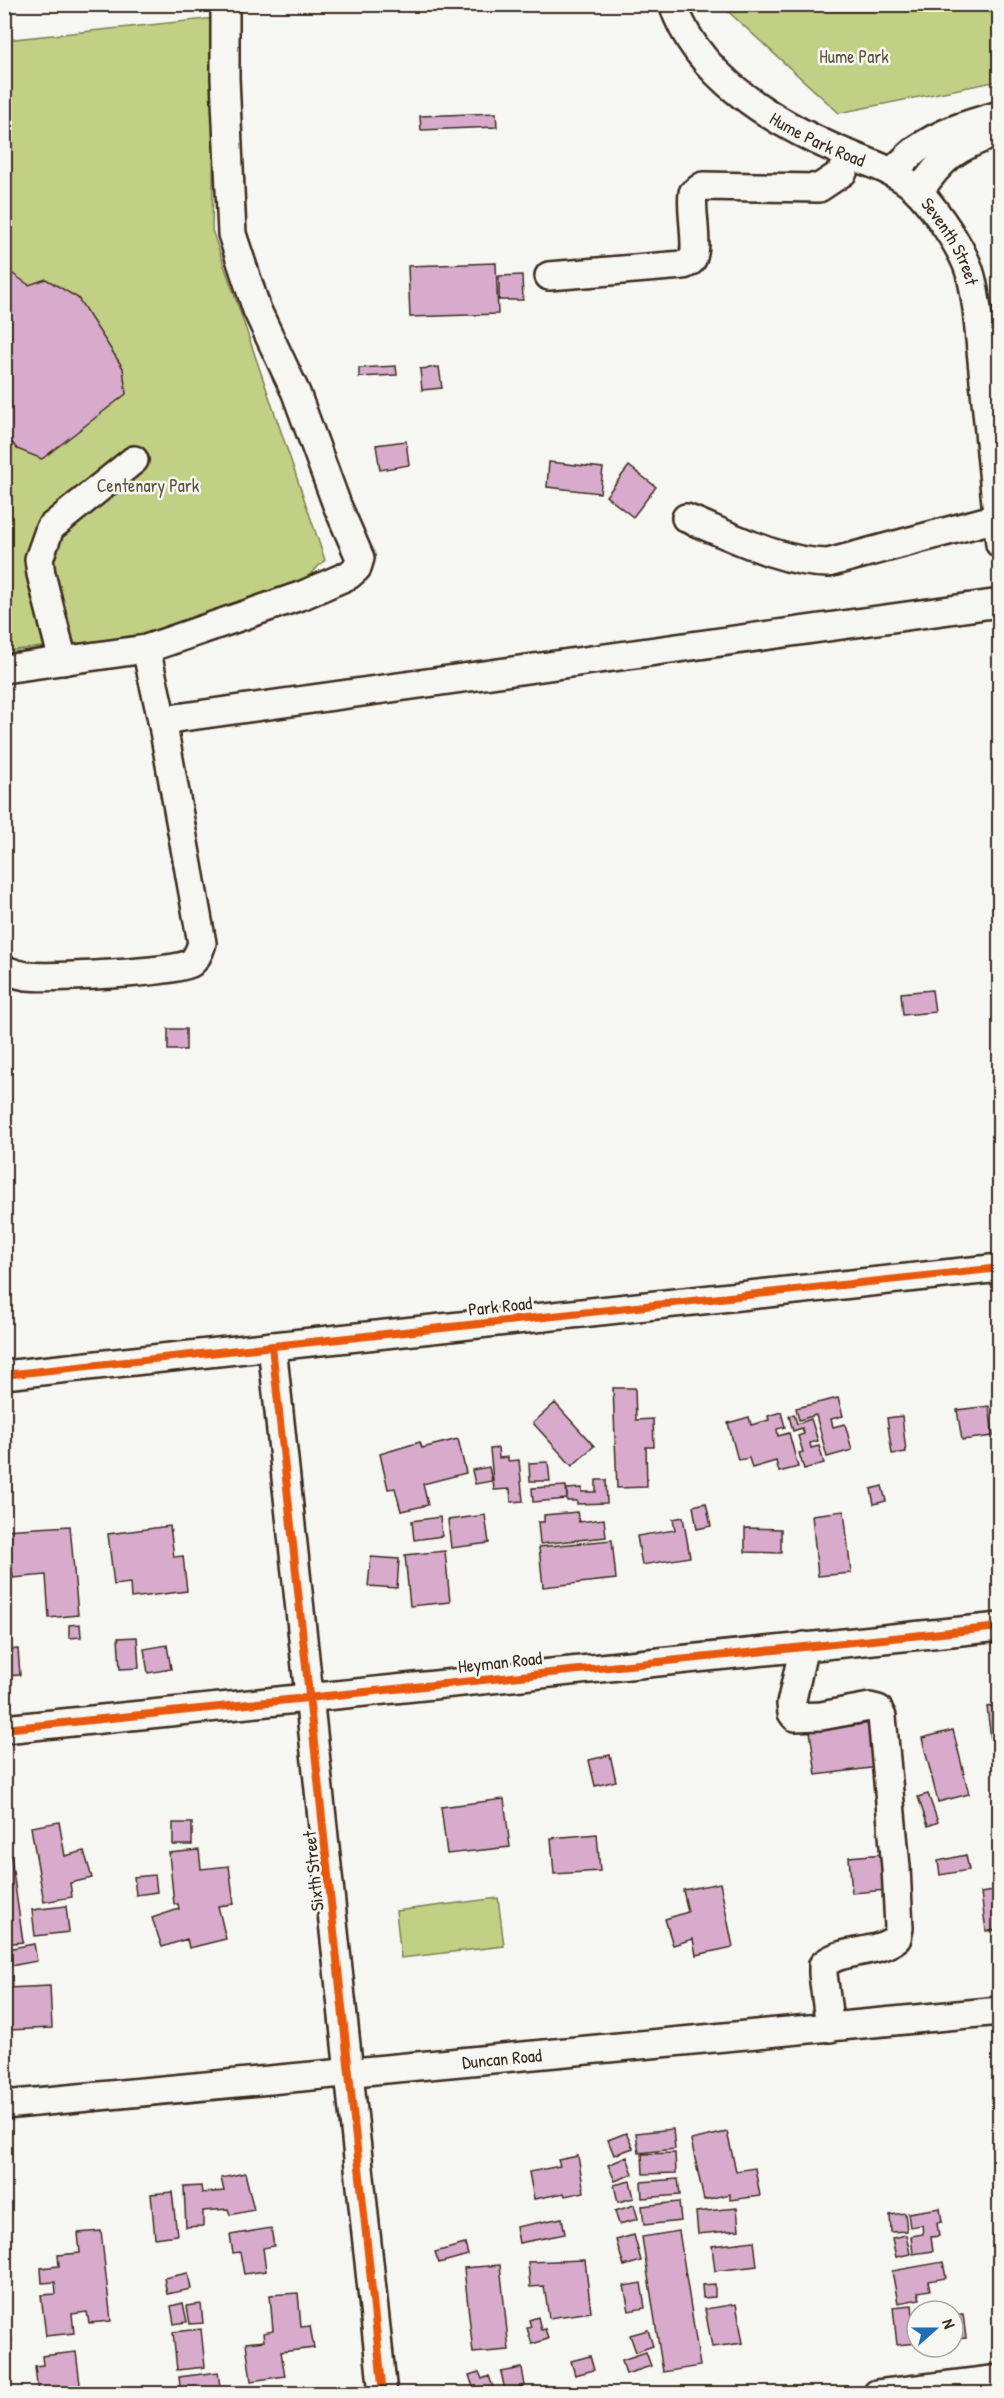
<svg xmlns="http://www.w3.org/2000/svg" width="1004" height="2398" font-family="'Patrick Hand',sans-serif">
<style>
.green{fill:#c2d085;stroke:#7e7d52;stroke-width:1.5}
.building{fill:#d8abcd;stroke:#3b2a1e;stroke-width:1.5}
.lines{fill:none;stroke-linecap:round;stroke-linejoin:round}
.minor-casing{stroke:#3b2a1e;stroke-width:32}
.minor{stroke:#f6f6f2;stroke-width:27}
.cycleway-casing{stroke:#f6f6f2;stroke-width:11}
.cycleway{stroke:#e8590c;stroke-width:8}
.labels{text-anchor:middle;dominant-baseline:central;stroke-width:5;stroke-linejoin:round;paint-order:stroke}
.park-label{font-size:18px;fill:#5d5438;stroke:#f6f6f2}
.street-label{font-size:18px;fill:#3b2a1e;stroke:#f6f6f2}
</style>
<rect width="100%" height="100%" fill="#f6f6f2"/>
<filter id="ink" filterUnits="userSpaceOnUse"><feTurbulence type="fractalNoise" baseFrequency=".0167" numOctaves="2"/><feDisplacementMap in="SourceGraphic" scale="12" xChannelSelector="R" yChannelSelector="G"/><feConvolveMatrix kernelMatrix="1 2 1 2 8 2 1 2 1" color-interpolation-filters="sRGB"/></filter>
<g filter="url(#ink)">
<path class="green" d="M 721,5 L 999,5 L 999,81 L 839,113 Z
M 216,18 L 212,230 L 325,560 L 288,595 L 151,636 L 5,651 L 5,40 Z
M 498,1898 L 504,1946 L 401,1958 L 396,1911 Z"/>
<path class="building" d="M 496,113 L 497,127 L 421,130 L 420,116 Z
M 496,263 L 498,314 L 410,317 L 408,266 Z
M 7,270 L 29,285 L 46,279 L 78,298 L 123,368 L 126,394 L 42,459 L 17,449 L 4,432 L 4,271 Z
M 522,275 L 523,300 L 499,300 L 499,276 Z
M 396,366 L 397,375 L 359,377 L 359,368 Z
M 439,367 L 442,388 L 422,390 L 420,369 Z
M 406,441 L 409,465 L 380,470 L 376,445 Z
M 549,462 L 603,468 L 600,493 L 547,487 Z
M 629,466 L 656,487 L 633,517 L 606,496 Z
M 932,990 L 935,1012 L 903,1015 L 901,993 Z
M 168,1029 L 186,1029 L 186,1050 L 168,1050 Z
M 613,1388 L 635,1388 L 636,1420 L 653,1419 L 654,1447 L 646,1447 L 647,1487 L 617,1488 Z
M 838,1398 L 843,1416 L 831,1419 L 833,1427 L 845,1424 L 852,1450 L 827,1457 L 816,1415 L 799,1420 L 796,1408 Z
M 555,1403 L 594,1446 L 572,1466 L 533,1423 Z
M 989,1406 L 993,1436 L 962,1440 L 957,1410 Z
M 781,1412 L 785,1427 L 777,1429 L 778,1436 L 789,1433 L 798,1467 L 779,1472 L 776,1461 L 752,1468 L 749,1458 L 738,1460 L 728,1423 L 749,1417 L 751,1425 L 769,1420 L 768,1416 Z
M 794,1414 L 797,1424 L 811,1419 L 818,1441 L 810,1443 L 811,1448 L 819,1446 L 824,1463 L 804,1469 L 799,1453 L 803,1452 L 798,1436 L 804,1434 L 802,1428 L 793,1431 L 789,1416 Z
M 902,1416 L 906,1452 L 892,1454 L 887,1418 Z
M 458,1439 L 466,1473 L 423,1484 L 428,1505 L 401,1511 L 395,1488 L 388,1489 L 380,1454 L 420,1442 L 422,1448 Z
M 498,1448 L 499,1458 L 508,1457 L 508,1461 L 519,1460 L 523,1501 L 511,1502 L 510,1489 L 494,1490 L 490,1449 Z
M 548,1462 L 550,1481 L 530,1481 L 529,1463 Z
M 489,1467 L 492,1481 L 475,1484 L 472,1470 Z
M 596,1480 L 606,1480 L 607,1503 L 577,1504 L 577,1501 L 567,1501 L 567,1489 L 582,1488 L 582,1492 L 596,1492 Z
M 566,1486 L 567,1499 L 533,1502 L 532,1488 Z
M 882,1486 L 886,1501 L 874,1504 L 871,1489 Z
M 706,1503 L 711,1526 L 697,1529 L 693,1506 Z
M 844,1511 L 851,1573 L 818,1576 L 812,1515 Z
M 577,1512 L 579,1522 L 604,1519 L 606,1537 L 540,1544 L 538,1522 L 544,1522 L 544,1515 Z
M 485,1515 L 489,1543 L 451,1548 L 448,1520 Z
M 440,1517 L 442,1536 L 414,1540 L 412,1521 Z
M 683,1517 L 690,1557 L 642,1565 L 637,1536 L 675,1530 L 673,1519 Z
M 70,1526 L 78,1615 L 49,1618 L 46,1575 L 13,1578 L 10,1551 L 4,1552 L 4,1530 Z
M 170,1526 L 174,1557 L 183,1556 L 187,1591 L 131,1598 L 130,1583 L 114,1585 L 108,1534 Z
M 745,1528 L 781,1529 L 781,1553 L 745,1552 Z
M 612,1540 L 616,1579 L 543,1587 L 539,1547 Z
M 445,1551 L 450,1602 L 410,1606 L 405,1555 Z
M 371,1557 L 399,1559 L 397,1588 L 368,1586 Z
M 80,1624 L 81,1637 L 69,1638 L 69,1625 Z
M 137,1637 L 139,1668 L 120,1669 L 118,1638 Z
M 167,1645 L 171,1669 L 148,1673 L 144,1649 Z
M 18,1649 L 20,1675 L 5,1676 L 4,1650 Z
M 1000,1705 L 1000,1755 L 993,1756 L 987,1707 Z
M 872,1723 L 878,1767 L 816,1775 L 810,1731 Z
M 953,1730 L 969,1794 L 938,1802 L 922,1738 Z
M 610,1755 L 616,1781 L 595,1786 L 589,1760 Z
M 928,1794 L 938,1822 L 928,1826 L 918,1797 Z
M 1000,1798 L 1000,1842 L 999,1842 L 995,1799 Z
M 504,1799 L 510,1847 L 447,1854 L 441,1807 Z
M 59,1822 L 65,1856 L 84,1851 L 92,1878 L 70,1883 L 72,1897 L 44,1902 L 31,1827 Z
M 173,1823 L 192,1823 L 192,1845 L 173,1845 Z
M 597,1834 L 600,1871 L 554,1874 L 551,1838 Z
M 199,1850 L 201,1869 L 229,1866 L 234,1904 L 218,1906 L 226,1939 L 189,1948 L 187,1939 L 162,1947 L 152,1918 L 179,1909 L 178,1904 L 174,1904 L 169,1853 Z
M 883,1854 L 887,1890 L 852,1893 L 849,1857 Z
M 966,1855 L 969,1870 L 940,1875 L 938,1861 Z
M 11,1857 L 23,1942 L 4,1944 L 4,1858 Z
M 155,1875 L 157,1892 L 136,1895 L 134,1877 Z
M 720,1883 L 733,1947 L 696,1955 L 693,1939 L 673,1945 L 665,1919 L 688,1912 L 683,1890 Z
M 1000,1890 L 1000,1930 L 986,1931 L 981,1893 Z
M 66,1906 L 69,1932 L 35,1936 L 32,1910 Z
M 34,1944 L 37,1961 L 10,1966 L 7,1949 Z
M 50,1986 L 52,2028 L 8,2030 L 6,1988 Z
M 673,2129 L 675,2149 L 639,2153 L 636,2133 Z
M 727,2132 L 736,2171 L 755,2168 L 760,2196 L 730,2200 L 730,2194 L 704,2200 L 691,2140 Z
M 626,2133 L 633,2148 L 614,2155 L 608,2140 Z
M 675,2153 L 676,2173 L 643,2174 L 642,2154 Z
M 578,2156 L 584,2192 L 565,2196 L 564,2193 L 534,2199 L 529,2172 L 560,2166 L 558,2160 Z
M 627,2157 L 633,2174 L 615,2181 L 608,2165 Z
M 245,2173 L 254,2210 L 230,2215 L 228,2209 L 203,2211 L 203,2226 L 186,2227 L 184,2187 L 201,2186 L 202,2193 L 224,2191 L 221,2178 Z
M 678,2179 L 680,2195 L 642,2198 L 641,2182 Z
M 630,2181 L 634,2198 L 618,2202 L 614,2185 Z
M 172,2192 L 177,2235 L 155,2238 L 151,2194 Z
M 679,2202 L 681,2221 L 644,2225 L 642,2206 Z
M 634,2205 L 638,2219 L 619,2224 L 615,2211 Z
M 737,2208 L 739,2230 L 698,2234 L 696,2212 Z
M 940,2208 L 942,2222 L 937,2223 L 939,2236 L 931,2237 L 933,2251 L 913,2254 L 911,2236 L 923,2234 L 922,2225 L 910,2227 L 908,2213 Z
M 1000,2208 L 1000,2237 L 998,2237 L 996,2209 Z
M 905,2213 L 907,2231 L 891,2232 L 890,2215 Z
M 562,2218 L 565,2234 L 519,2243 L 516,2227 Z
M 271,2228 L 274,2246 L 263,2248 L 266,2271 L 244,2274 L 240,2252 L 233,2253 L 230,2235 Z
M 101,2231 L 111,2321 L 89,2323 L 87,2312 L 72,2314 L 74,2333 L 46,2336 L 41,2295 L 56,2294 L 55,2282 L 42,2283 L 41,2268 L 59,2266 L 58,2255 L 80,2253 L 78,2233 Z
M 679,2231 L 700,2366 L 663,2372 L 642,2237 Z
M 634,2235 L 641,2261 L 624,2266 L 616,2240 Z
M 906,2235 L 910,2254 L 896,2257 L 892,2238 Z
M 754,2241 L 757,2266 L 715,2271 L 712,2246 Z
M 465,2244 L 468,2255 L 439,2263 L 435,2252 Z
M 585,2260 L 591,2312 L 549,2318 L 544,2286 L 530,2287 L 528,2262 Z
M 943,2262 L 946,2278 L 928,2281 L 930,2290 L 918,2292 L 920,2299 L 898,2303 L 892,2271 Z
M 500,2265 L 509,2350 L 473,2353 L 464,2268 Z
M 188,2273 L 191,2289 L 167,2294 L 164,2278 Z
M 641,2283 L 645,2308 L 629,2311 L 624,2286 Z
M 715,2284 L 715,2297 L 703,2298 L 702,2285 Z
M 4,2290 L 12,2341 L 4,2342 Z
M 298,2293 L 301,2327 L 310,2326 L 314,2348 L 281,2352 L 285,2376 L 251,2381 L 246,2343 L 264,2341 L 263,2333 L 273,2331 L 270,2295 Z
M 183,2303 L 187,2322 L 174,2324 L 171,2306 Z
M 941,2303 L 942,2311 L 919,2311 L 918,2307 Z
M 201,2304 L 203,2323 L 190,2324 L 187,2306 Z
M 736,2304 L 743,2343 L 712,2347 L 705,2309 Z
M 912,2305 L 914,2327 L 917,2327 L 917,2343 L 897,2345 L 893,2307 Z
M 963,2314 L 966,2338 L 953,2339 L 953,2315 Z
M 538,2317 L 541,2330 L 545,2329 L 548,2339 L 532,2344 L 527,2328 L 531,2327 L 529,2320 Z
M 201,2329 L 205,2367 L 177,2370 L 173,2332 Z
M 648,2330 L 653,2346 L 636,2352 L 630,2335 Z
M 76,2352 L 81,2392 L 38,2394 L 35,2366 L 43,2365 L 42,2356 Z
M 646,2352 L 651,2366 L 626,2374 L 622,2360 Z
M 590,2356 L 594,2370 L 575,2375 L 571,2361 Z
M 522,2368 L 525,2386 L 505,2390 L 501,2372 Z
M 218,2372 L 221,2394 L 181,2394 L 179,2377 Z
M 479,2372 L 482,2379 L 489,2376 L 493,2387 L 475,2393 L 469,2375 Z"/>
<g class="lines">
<g class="minor-casing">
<g id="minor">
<path d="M 225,4 L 225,78 L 232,234 L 257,310 L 296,393 L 337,505 L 360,558 L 357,568 L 349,575 L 303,595 L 146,649 L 162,720 L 1000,603"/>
<path id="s1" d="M 673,4 C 697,77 773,122 840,151 C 866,162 900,171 920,193 C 937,212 963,249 970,273 C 974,285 975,298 977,309 L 1000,544"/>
<path d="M 891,172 C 900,165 907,157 916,150 C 940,132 971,123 1000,115"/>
<path d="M 919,192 C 942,157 957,147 996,133"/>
<path d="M 549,276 L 683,265 C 685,265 690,262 691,261 C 700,251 690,209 693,193 L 703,186 L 819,188 L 843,172 L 850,155"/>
<path d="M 686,518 C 729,535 782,563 828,563 L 997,518"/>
<path d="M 63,661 L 41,574 L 39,559 L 50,528 L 134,460"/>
<path d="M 4,669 L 146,649"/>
<path d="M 4,970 C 12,972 19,975 27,976 C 49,978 177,973 191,963 C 197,958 200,950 202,943 L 162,720"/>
<path d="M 272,1346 L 383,2394"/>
<path d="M 4,1375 L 1000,1268"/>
<path d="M 804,1646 L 791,1704 L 792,1713 L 795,1717 L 821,1716 L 870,1707 L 878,1709 L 882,1717 L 896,1867 L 899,1928 L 897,1938 C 876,1955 841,1948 823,1965 L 823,1974 L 830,2028"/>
<path d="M 4,1729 L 1000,1627"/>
<path id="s2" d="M 4,2105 L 1000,2011"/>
<path d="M 877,2394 L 1000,2379"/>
</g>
</g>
<use href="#minor" class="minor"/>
<g class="cycleway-casing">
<path id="cycleway" d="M 272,1346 L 383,2394
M 4,1375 L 1000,1268
M 4,1729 L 1000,1627"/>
</g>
<use href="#cycleway" class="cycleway"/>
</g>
</g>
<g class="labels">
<g class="park-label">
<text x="854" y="56">Hume Park</text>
<text x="148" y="485">Centenary Park</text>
</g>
<g class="street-label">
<text stroke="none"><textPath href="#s1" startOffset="204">Hume Park Road</textPath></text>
<text stroke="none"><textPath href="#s1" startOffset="378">Seventh Street</textPath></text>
<text transform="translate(500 1306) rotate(-6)">Park Road</text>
<text transform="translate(500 1662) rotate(-6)">Heyman Road</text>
<text transform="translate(313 1871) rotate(-96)">Sixth Street</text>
<text stroke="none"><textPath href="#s2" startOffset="500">Duncan Road</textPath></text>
</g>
</g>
<rect width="1004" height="2398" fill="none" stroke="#f6f6f2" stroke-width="24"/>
<rect x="12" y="12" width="980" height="2374" fill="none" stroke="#3b2a1e" stroke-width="2" filter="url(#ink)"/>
<g transform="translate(935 2329) rotate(69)"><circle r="28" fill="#f6f6f2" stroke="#aba49d" stroke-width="1.5"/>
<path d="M0-4.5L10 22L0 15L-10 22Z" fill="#1f6fb2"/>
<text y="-9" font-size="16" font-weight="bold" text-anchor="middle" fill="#3b2a1e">N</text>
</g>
</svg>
